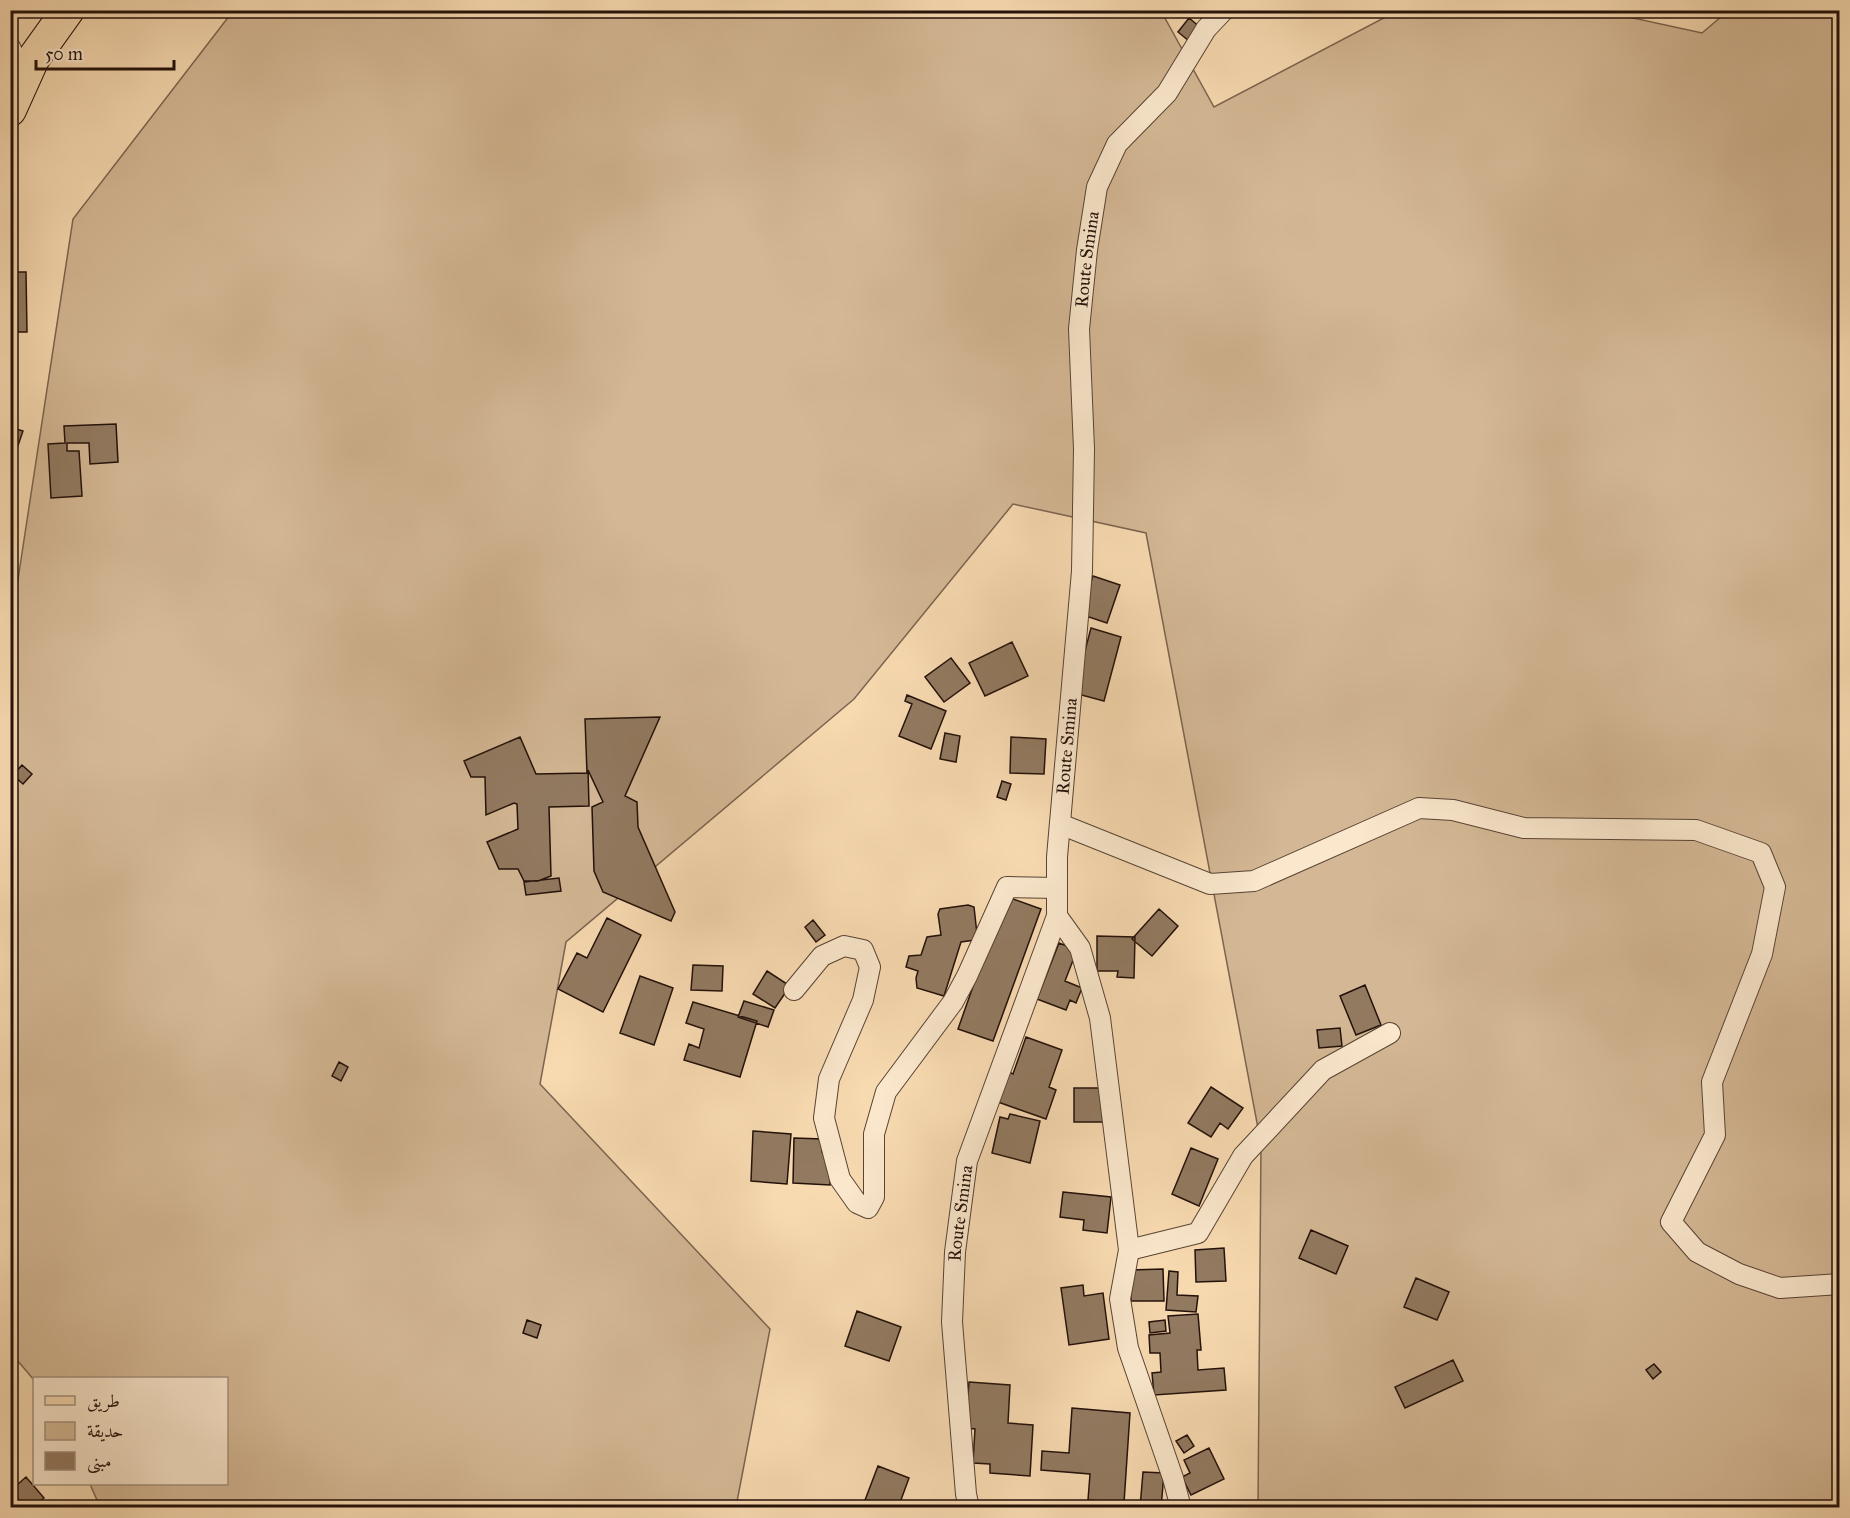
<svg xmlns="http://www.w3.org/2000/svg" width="1850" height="1518" font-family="'IM FELL Great Primer',Amiri,serif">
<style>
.green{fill:#d4b895;stroke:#7c6450;stroke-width:1.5}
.building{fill:#927a61;stroke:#23110a;stroke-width:1.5}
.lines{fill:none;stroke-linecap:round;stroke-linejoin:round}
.minor-casing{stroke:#584334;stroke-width:22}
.primary-casing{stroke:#23110a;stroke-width:34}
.minor{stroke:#fae7cc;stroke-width:20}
.primary{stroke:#f8dab1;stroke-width:32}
.labels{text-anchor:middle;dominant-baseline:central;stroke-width:6;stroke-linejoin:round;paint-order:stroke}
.street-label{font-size:18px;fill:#23110a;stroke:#fae7cc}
</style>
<rect width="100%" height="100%" fill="#f8dab1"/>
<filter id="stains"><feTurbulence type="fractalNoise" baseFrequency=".00333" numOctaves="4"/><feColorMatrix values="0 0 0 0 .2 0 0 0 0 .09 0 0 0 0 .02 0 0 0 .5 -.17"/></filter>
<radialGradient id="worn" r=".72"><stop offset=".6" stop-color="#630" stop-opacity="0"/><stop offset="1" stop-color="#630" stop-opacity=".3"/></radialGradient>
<path class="green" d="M 233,11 L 1161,11 L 1214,107 L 1397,11 L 1601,11 L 1702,33 L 1728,11 L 1839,11 L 1839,1507 L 1258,1507 L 1261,1144 L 1146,533 L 1013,504 L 854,699 L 566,942 L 540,1084 L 770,1329 L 736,1507 L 100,1507 L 90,1484 L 226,1484 L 226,1378 L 34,1378 L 34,1380 L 11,1353 L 10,611 L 15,599 L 73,219 Z"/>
<path class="building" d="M 1189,18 L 1200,27 L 1189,41 L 1178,32 Z
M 10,272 L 26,272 L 27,332 L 10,332 Z
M 116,424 L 118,462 L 90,464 L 89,443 L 67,443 L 67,451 L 79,451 L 82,496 L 51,498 L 48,444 L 65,443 L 64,426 Z
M 10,427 L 23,431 L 11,466 L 10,466 Z
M 1093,576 L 1120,585 L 1107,623 L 1080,614 Z
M 1091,628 L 1121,637 L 1104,701 L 1074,693 Z
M 1012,642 L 1028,676 L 985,696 L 969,663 Z
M 951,658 L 970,683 L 944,702 L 925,677 Z
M 907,695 L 946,711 L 931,749 L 899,736 L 912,704 L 905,701 Z
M 660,717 L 625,796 L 637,802 L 638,827 L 675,912 L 671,921 L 603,892 L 594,871 L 592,807 L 603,802 L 588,770 L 589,806 L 549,807 L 551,876 L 538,881 L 524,881 L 518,869 L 499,869 L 487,842 L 518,829 L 517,804 L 514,803 L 486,815 L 485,777 L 471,777 L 464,761 L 520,737 L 536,774 L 587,773 L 585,719 Z
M 945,733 L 960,736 L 956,762 L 940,759 Z
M 1011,737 L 1046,739 L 1044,774 L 1010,773 Z
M 22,765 L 32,774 L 23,784 L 13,775 Z
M 1002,781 L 1011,784 L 1006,800 L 997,797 Z
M 559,878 L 561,891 L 526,895 L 524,882 Z
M 1005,896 L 1041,909 L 993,1041 L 958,1029 Z
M 968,905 L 974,907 L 977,934 L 975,940 L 961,942 L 944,996 L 917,988 L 916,978 L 918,971 L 906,967 L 909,956 L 921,955 L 927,937 L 941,935 L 938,914 L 940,909 Z
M 1159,909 L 1178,926 L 1152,956 L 1132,939 Z
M 607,918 L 641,935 L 603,1012 L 558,989 L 577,953 L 587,958 Z
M 813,920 L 825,935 L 816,942 L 805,927 Z
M 1097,936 L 1135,937 L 1134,978 L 1117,977 L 1118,971 L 1097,971 Z
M 1059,943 L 1077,950 L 1065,981 L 1082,988 L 1076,1003 L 1070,1000 L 1066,1010 L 1037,999 Z
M 693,965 L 723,966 L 722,991 L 691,990 Z
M 767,971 L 790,986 L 775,1008 L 753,994 Z
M 640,976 L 673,988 L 654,1045 L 620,1033 Z
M 1365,985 L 1381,1025 L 1356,1035 L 1340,996 Z
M 744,1001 L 774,1010 L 768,1027 L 738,1017 Z
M 693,1002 L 757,1021 L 740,1077 L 684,1060 L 689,1044 L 699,1048 L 704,1029 L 686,1023 Z
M 1340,1028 L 1342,1046 L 1319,1048 L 1317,1030 Z
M 1026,1037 L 1062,1050 L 1049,1087 L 1056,1090 L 1046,1119 L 998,1102 L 1009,1072 L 1013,1074 Z
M 339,1062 L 348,1067 L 341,1081 L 332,1076 Z
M 1211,1087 L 1243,1108 L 1228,1129 L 1220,1123 L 1211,1137 L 1188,1123 Z
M 1074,1088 L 1103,1088 L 1104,1122 L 1074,1122 Z
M 1010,1114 L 1040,1121 L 1030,1163 L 992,1153 L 1000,1117 L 1008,1119 Z
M 753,1131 L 791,1134 L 787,1184 L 751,1181 Z
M 794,1138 L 822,1139 L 822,1152 L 831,1152 L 830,1185 L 793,1183 Z
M 1191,1148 L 1218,1159 L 1199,1206 L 1172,1194 Z
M 1063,1192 L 1111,1197 L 1107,1233 L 1083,1230 L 1084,1220 L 1060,1217 Z
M 1311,1230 L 1348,1246 L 1336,1274 L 1299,1258 Z
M 1224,1248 L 1226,1281 L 1196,1282 L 1195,1250 Z
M 1163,1269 L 1164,1301 L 1131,1301 L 1130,1270 Z
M 1169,1271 L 1178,1272 L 1177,1295 L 1198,1296 L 1196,1312 L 1166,1310 Z
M 1416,1278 L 1449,1292 L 1437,1320 L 1404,1307 Z
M 1083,1285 L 1084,1296 L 1103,1293 L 1109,1339 L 1069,1345 L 1061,1288 Z
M 857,1311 L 901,1327 L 889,1361 L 845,1346 Z
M 1198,1314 L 1201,1350 L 1197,1350 L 1198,1370 L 1224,1368 L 1226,1390 L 1154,1395 L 1152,1373 L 1161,1372 L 1160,1353 L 1150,1353 L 1149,1335 L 1170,1333 L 1168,1316 Z
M 527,1320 L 541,1325 L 537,1338 L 523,1333 Z
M 1165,1320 L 1166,1331 L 1150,1333 L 1149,1322 Z
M 1453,1360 L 1463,1381 L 1405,1408 L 1395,1387 Z
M 1654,1364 L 1661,1372 L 1653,1379 L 1646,1370 Z
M 969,1382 L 1010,1385 L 1008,1423 L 1033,1425 L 1030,1476 L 990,1473 L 990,1464 L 973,1463 L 975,1429 L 966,1428 Z
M 1072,1408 L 1130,1413 L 1124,1503 L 1088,1500 L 1090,1474 L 1041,1470 L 1042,1451 L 1069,1453 Z
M 1187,1435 L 1194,1446 L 1184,1453 L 1176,1441 Z
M 1209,1448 L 1224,1479 L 1191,1495 L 1182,1477 L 1190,1473 L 1184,1460 Z
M 878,1466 L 909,1478 L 898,1508 L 862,1508 Z
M 1143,1472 L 1164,1473 L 1161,1508 L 1140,1508 Z
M 26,1477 L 44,1498 L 34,1506 L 35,1508 L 10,1508 L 10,1491 Z"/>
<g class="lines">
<g class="minor-casing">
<g id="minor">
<path d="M 10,47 L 24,78"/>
<path d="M 1060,824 L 1210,884 L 1254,881 L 1419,808 L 1453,810 L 1524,828 L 1696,830 L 1761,853 L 1775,887 L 1762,954 L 1712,1082 L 1715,1135 L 1671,1222 L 1697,1252 L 1739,1274 L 1780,1288 L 1840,1284"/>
<path d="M 1057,916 L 1080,948 L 1100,1018 L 1129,1250 L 1120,1299 L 1128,1348 L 1173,1478 L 1181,1508"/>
<path d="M 794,990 L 822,956 L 844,946 L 863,950 L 870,967 L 863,1000 L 829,1079 L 824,1118 L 840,1179 L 857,1203 L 868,1208 L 874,1197 L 874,1134 L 886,1092 L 953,1002 L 967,976 L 1007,887 L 1057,888"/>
<path d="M 1129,1250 L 1198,1233 L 1243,1156 L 1323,1070 L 1390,1033"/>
<path id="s1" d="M 969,1508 L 966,1494 L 952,1322 L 955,1252 L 967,1161 L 1057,916 L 1057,857 L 1082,571 L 1084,449 L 1079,329 L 1087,250 L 1097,187 L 1117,144 L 1167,93 L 1206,29 L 1224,10"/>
</g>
</g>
<g class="primary-casing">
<path id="primary" d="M 10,110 L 33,59 L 68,10"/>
</g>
<use href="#minor" class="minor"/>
<use href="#primary" class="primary"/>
</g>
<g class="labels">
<g class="street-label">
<text stroke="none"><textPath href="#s1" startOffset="1268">Route Smina</textPath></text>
<text stroke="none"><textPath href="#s1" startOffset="780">Route Smina</textPath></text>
<text stroke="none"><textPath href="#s1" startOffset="296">Route Smina</textPath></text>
</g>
</g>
<rect width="1850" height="1518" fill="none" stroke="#f8dab1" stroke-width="36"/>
<rect x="12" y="12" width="1826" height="1494" fill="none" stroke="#23110a" stroke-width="3"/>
<rect x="18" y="18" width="1814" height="1482" fill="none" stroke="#23110a" stroke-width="1.5"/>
<rect x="33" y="1377" width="195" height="108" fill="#fae7cc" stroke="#a4917e" stroke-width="1.5"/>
<rect x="45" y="1396" width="30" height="9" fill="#f8dab1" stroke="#a4917e" stroke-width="1.5"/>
<text x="87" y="1407" font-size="18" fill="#23110a">طريق</text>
<rect x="45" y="1422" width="30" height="18" fill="#d4b895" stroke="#a4917e" stroke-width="1.5"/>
<text x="87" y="1437" font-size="18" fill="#23110a">حديقة</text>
<rect x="45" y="1452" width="30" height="18" fill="#927a61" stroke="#a4917e" stroke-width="1.5"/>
<text x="87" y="1467" font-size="18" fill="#23110a">مبنى</text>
<path d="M36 60v9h138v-9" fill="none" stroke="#23110a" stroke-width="3"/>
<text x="45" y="60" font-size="18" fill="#23110a" stroke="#fae7cc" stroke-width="4.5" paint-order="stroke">50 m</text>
<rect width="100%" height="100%" filter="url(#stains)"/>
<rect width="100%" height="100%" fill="url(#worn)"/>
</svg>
